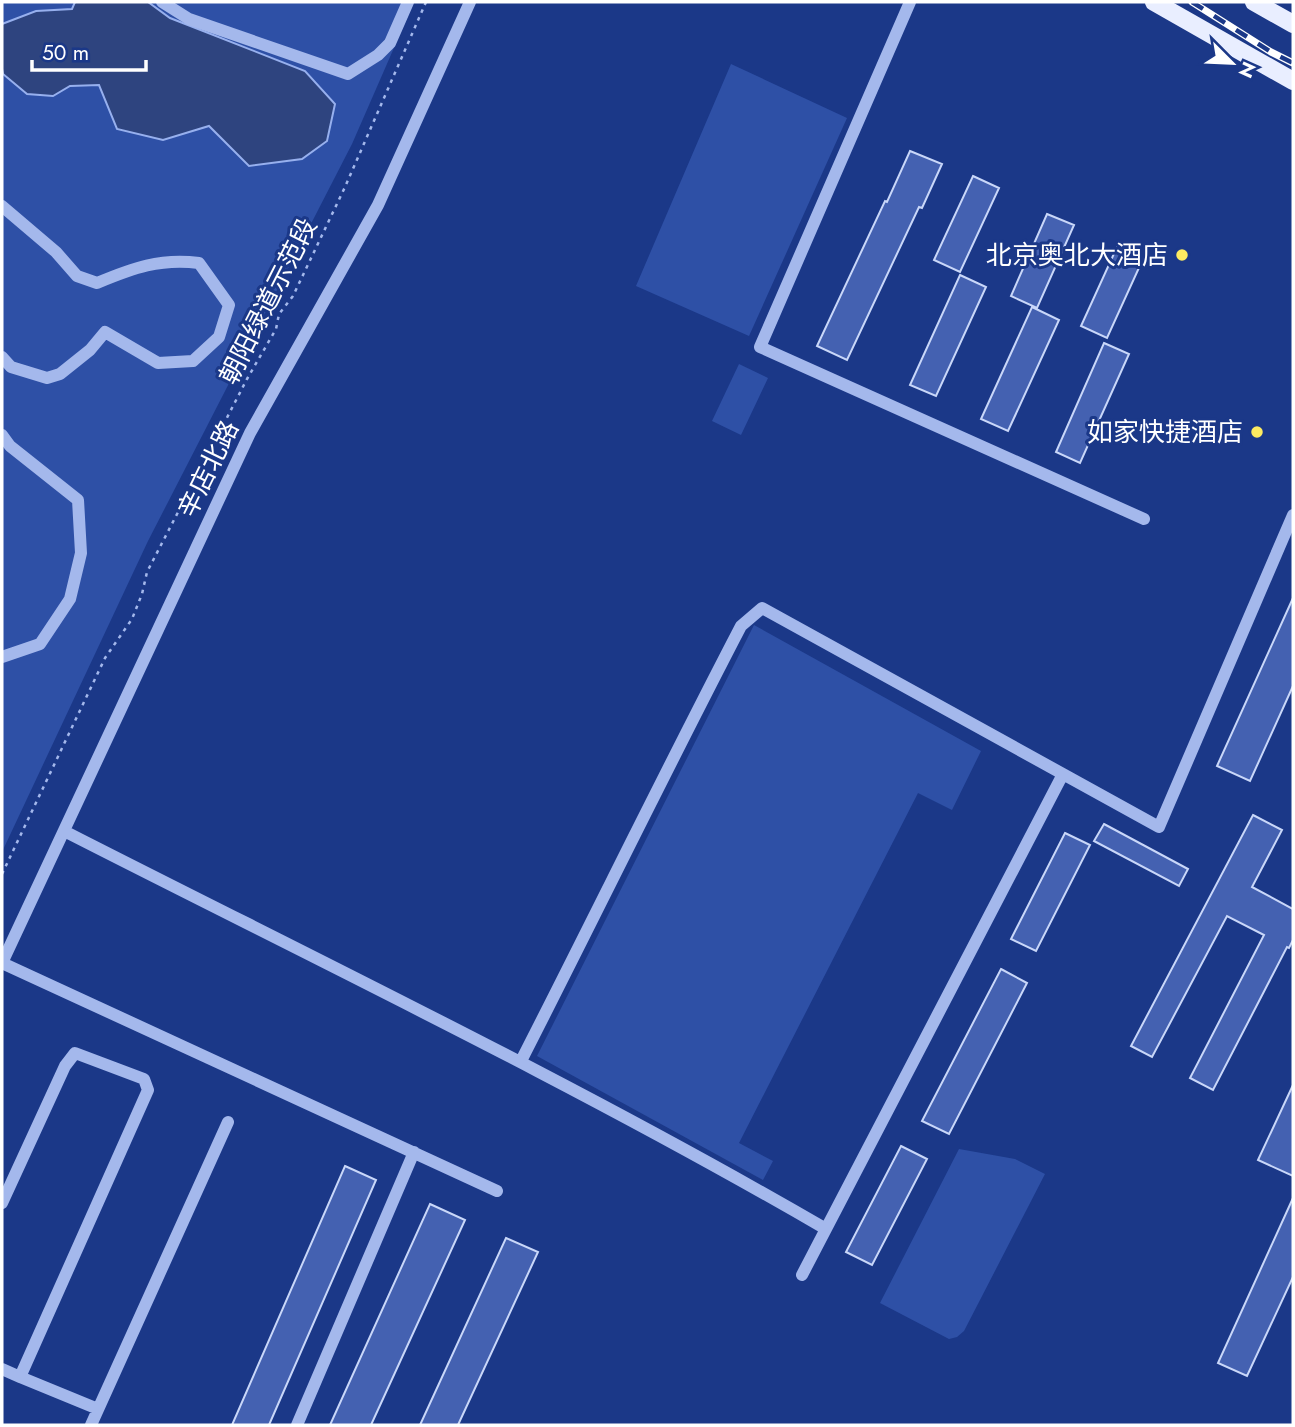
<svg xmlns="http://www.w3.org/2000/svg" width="1295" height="1427" font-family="Jost,'Noto Sans SC',sans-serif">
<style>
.green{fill:#2e50a6}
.water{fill:#2e447f;stroke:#97b0ee;stroke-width:2}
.building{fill:#4461b1;stroke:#c9d7f9;stroke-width:2}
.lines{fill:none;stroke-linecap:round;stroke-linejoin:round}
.path{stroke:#a4b8ec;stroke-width:2.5;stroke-dasharray:3.5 5;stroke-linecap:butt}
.minor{stroke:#a4b8ec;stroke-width:12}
.major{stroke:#e9eeff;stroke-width:18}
.rail-casing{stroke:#fff;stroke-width:7}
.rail{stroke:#1b3888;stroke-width:4.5;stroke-dasharray:13;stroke-linecap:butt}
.poi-dot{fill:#fdeb61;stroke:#1b3888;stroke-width:2.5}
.labels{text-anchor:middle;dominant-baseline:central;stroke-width:6;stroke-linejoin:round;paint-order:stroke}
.poi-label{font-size:26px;fill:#fff;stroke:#1b3888;text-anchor:end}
.street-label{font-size:26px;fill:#fff;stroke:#1b3888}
</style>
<rect width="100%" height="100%" fill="#1b3888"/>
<path class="green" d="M 2,2 L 414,2 L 352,144 L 148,541 L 2,852 Z
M 731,64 L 847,118 L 749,336 L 636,286 Z
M 739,364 L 768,378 L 741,435 L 712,421 Z
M 754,625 L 981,751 L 952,810 L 918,793 L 739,1143 L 773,1161 L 763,1180 L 537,1056 Z
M 959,1149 L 1015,1159 L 1045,1174 L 964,1331 L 957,1337 L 949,1339 L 880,1303 Z"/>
<path class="water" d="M 75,2 L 148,2 L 170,18 L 305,71 L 335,104 L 327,141 L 302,159 L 249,166 L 209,126 L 163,140 L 117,129 L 99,85 L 70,86 L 53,96 L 27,94 L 3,74 L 2,69 L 2,24 L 36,11 L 72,9 Z"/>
<path class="building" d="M 910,151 L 942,164 L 922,208 L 919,207 L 847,360 L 817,346 L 885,201 L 887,202 Z
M 973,176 L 999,188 L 960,272 L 934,260 Z
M 1047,214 L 1074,225 L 1037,308 L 1011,296 Z
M 1117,247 L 1143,259 L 1107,338 L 1081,326 Z
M 960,275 L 986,287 L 936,396 L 910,385 Z
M 1032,307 L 1059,320 L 1008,431 L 981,419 Z
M 1104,343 L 1129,354 L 1080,463 L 1056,452 Z
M 1293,598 L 1293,686 L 1250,781 L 1217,766 Z
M 1253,815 L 1282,830 L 1252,887 L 1293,909 L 1293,940 L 1289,948 L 1287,947 L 1213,1090 L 1190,1078 L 1264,935 L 1227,916 L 1152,1057 L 1131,1046 Z
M 1104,824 L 1188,869 L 1179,886 L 1094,841 Z
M 1065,833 L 1090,845 L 1036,951 L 1011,939 Z
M 1001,969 L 1027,983 L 949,1134 L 922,1121 Z
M 1293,1085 L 1293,1176 L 1258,1160 Z
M 901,1146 L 927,1159 L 872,1265 L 846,1252 Z
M 345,1166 L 376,1180 L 269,1425 L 232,1425 Z
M 1293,1198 L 1293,1277 L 1247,1376 L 1218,1363 Z
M 430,1204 L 465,1220 L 371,1425 L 330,1425 Z
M 506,1238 L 538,1252 L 458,1425 L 420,1425 Z"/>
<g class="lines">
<path class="path" d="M 2,874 L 105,658 L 132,619 L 142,594 L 147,572 L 247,379 L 276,329 L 279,314 L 293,296 L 345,187 L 426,2"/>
<path class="minor" d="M 162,2 L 189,19 L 348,74 L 378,55 L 390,43 L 408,2
M 910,2 L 760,347 L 1144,519
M 2,206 L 56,252 L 77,276 L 97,283 C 133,268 160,258 199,263 L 229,305 L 219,337 L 193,361 L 158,363 L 105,332 L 90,350 L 60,374 L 47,378 L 11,367 L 2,357
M 2,435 L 10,446 L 78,500 L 81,553 L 70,599 L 40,644 L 2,657
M 64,831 C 319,961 578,1085 826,1229
M 2,963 L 250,433 L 378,205 L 470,2
M 2,963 L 497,1191
M 521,1061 C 595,916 666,770 741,626 L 762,608 L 1159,827 L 1293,515
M 2,1203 L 65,1066 L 75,1053 L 144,1079 L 148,1090 L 20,1377 L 2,1369
M 802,1275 L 1063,774
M 20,1377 L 98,1409
M 91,1425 L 228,1122
M 297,1425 L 414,1152"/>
<path class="major" d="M 1154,2 L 1293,81
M 1254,2 L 1293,24"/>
<g class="rail-casing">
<path id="rail" d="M 1192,2 L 1271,52 L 1293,63"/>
</g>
<use href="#rail" class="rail"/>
</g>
<g class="poi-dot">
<circle cx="1182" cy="255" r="7"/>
<circle cx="1257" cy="432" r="7"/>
</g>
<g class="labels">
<g class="poi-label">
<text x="1168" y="255">北京奥北大酒店</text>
<text x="1243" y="432">如家快捷酒店</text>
</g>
<g class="street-label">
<text transform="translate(268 301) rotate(-63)">朝阳绿道示范段</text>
<text transform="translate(208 469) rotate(-64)">辛店北路</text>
</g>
</g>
<rect width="1295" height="1427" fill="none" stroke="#ffffff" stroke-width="7"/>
<g transform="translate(1232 63) rotate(114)" stroke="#1b3888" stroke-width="5" paint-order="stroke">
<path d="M0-5L12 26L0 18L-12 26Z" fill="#ffffff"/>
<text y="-10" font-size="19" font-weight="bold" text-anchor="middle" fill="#ffffff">N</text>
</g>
<path d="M32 60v10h114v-10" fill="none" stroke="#ffffff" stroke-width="3.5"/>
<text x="42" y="60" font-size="21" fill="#ffffff" stroke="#1b3888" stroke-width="5" paint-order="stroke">50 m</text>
</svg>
